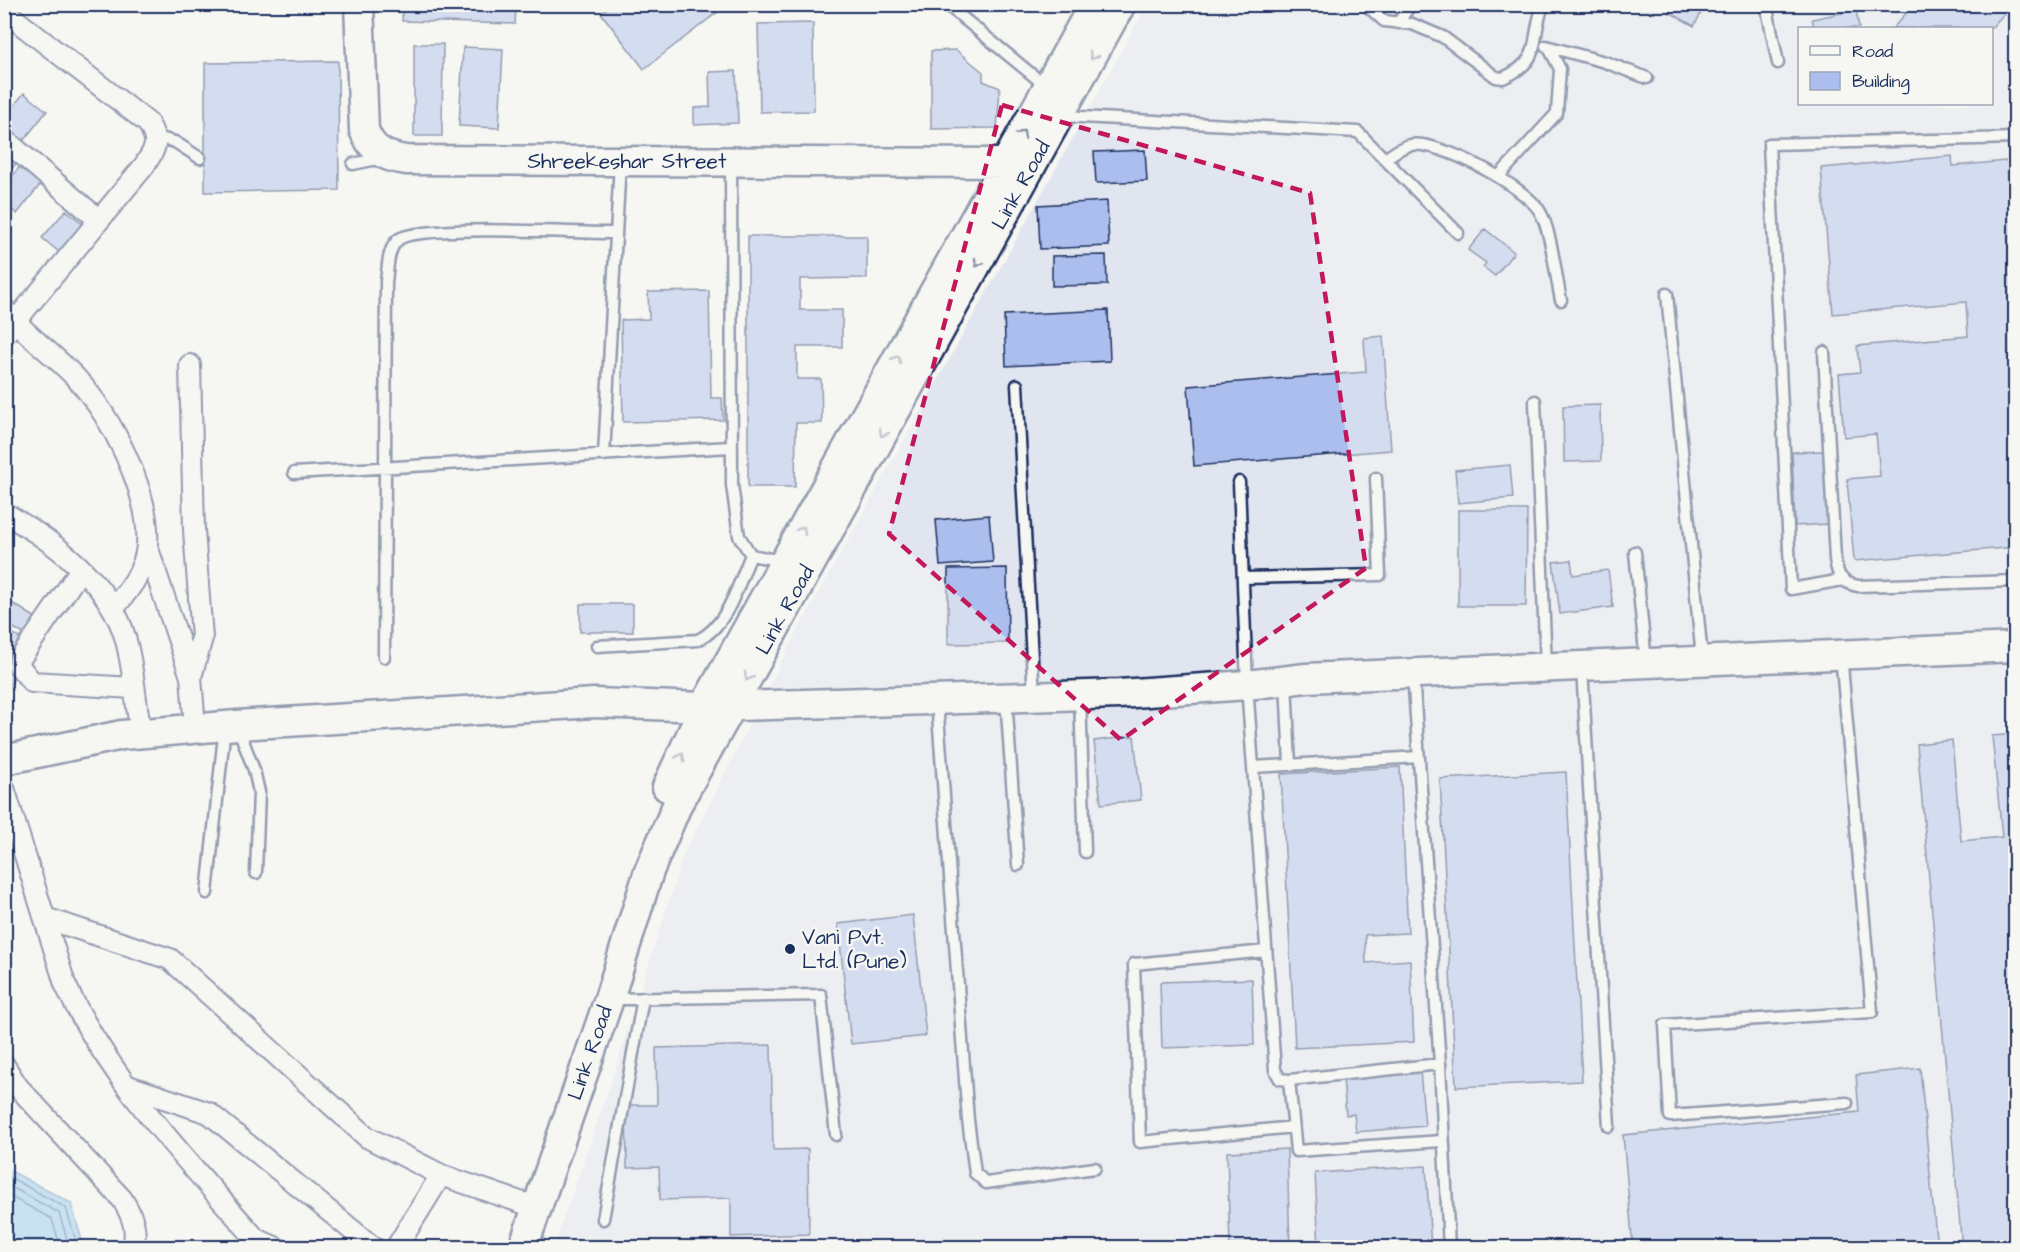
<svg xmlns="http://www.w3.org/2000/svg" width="2020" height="1252" font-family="'Architects Daughter',sans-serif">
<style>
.built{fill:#e0e5f0;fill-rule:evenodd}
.water{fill:#91c9f0;stroke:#628bb6;stroke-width:1.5}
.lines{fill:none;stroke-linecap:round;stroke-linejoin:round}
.shore{stroke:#4a6d98;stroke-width:1.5}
.building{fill:#acbeed;stroke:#1b2f5e;stroke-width:1.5}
.lane-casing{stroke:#1b2f5e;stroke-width:15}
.street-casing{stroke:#1b2f5e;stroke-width:24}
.secondary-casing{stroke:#1b2f5e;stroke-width:33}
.lane{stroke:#f6f6f2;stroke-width:10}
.street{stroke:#f6f6f2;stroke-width:20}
.secondary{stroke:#f6f6f2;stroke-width:28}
.oneway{stroke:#8892a8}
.marked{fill:none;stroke:#c2185b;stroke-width:4.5;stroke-dasharray:12 8;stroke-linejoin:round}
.poi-dot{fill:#1b2f5e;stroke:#f6f6f2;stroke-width:2}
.labels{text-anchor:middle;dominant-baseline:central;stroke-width:5;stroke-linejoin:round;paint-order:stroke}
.street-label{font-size:21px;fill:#1b2f5e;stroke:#f6f6f2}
.poi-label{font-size:21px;fill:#1b2f5e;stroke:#f6f6f2;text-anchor:start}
</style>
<rect width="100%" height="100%" fill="#f6f6f2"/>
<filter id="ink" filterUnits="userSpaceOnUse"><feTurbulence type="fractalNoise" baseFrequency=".0167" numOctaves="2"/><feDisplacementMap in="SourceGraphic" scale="12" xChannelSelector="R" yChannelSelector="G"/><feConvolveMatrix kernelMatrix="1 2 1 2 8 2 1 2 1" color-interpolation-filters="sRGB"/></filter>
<g filter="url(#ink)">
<path class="built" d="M 1147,5 L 2015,5 L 2015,1247 L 553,1248 L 608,1092 L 684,854 L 793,639 ZM 1800,28 L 1992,28 L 1992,104 L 1800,104 Z"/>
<path class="water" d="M 4,1159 L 7,1169 L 71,1203 L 84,1247 L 5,1247 Z"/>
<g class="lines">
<path class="shore" d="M 4,1174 L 66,1208 L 78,1248
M 4,1183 L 59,1213 L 70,1248
M 4,1193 L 52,1219 L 61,1248"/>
</g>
<path class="building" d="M 403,4 L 516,4 L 515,24 L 402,21 Z
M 612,4 L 728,4 L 644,69 L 601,13 Z
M 1673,4 L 1706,4 L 1694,26 L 1669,12 Z
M 1914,4 L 2013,4 L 1991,28 L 1893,28 Z
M 1856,10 L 1859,28 L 1805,28 L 1814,27 L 1812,19 Z
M 813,23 L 814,111 L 760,112 L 758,24 Z
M 414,44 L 443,44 L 442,136 L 414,136 Z
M 463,47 L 503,49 L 499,128 L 459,126 Z
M 956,50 L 983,72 L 983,81 L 1000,88 L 997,128 L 931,129 L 931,51 Z
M 338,61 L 339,190 L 205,192 L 205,63 Z
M 736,71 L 738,123 L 694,125 L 694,108 L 710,107 L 709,72 Z
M 24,93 L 47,111 L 23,141 L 4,127 L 4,118 Z
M 4,146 L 20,159 L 4,177 Z
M 1145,150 L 1147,181 L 1096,183 L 1094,152 Z
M 1952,156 L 1953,166 L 2016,160 L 2016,547 L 1854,561 L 1847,479 L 1880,476 L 1876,434 L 1844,437 L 1839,374 L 1860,372 L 1857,346 L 1968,336 L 1966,302 L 1833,314 L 1821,168 Z
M 22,164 L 43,181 L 17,214 L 4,203 L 4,186 Z
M 1107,201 L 1109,246 L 1040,249 L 1038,205 Z
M 66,210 L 83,224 L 59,252 L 42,238 Z
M 1485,229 L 1514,252 L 1495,276 L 1483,267 L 1486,263 L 1468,250 Z
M 748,236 L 867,236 L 867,278 L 800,279 L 800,310 L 842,310 L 842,347 L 797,347 L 797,379 L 821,379 L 822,423 L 796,423 L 795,487 L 748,487 Z
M 1106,255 L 1107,285 L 1052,286 L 1052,256 Z
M 709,291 L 711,398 L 722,398 L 723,420 L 623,422 L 621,320 L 649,319 L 648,292 Z
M 1108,310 L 1110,361 L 1006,366 L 1004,315 Z
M 1383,336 L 1391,450 L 1194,466 L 1188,386 L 1366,372 L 1364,338 Z
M 1600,405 L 1601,461 L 1564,462 L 1563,406 Z
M 1824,451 L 1828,524 L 1795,526 L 1792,452 Z
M 1510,465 L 1513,498 L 1458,503 L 1455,470 Z
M 1458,510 L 1527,510 L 1526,606 L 1458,606 Z
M 989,515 L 993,562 L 940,566 L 936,520 Z
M 1571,560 L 1573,575 L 1608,570 L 1613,607 L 1560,614 L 1553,562 Z
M 1007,568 L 1008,643 L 948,644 L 948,569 Z
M 4,598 L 41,621 L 30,638 L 4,622 Z
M 580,604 L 633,604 L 633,632 L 580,632 Z
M 4,628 L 26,642 L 14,661 L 4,655 Z
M 4,664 L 18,672 L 5,692 L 4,692 Z
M 2016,734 L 2016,1248 L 1962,1248 L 1917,744 L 1952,740 L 1961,841 L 2002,837 L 1992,736 Z
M 1134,736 L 1141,800 L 1101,804 L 1094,741 Z
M 1400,767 L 1408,933 L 1365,935 L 1366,963 L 1410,960 L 1414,1042 L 1295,1048 L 1281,774 Z
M 1566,772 L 1582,1081 L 1456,1087 L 1440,779 Z
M 913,915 L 926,1036 L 851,1044 L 838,924 Z
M 1252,979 L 1254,1045 L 1162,1048 L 1160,982 Z
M 771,1045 L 773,1150 L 808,1149 L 809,1234 L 731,1237 L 731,1198 L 660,1200 L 659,1167 L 627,1168 L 626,1105 L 657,1105 L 656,1048 Z
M 1920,1068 L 1937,1248 L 1633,1248 L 1623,1135 L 1859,1112 L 1856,1075 Z
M 1420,1071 L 1425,1126 L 1356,1132 L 1354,1114 L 1346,1115 L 1343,1078 Z
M 1287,1149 L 1290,1248 L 1230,1248 L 1227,1152 Z
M 1426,1166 L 1431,1248 L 1319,1248 L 1315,1173 Z"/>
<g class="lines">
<g class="lane-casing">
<path id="lane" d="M 946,4 L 1046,86
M 1365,4 L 1384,21 L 1412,24 L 1443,37 L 1496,77 L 1503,78 C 1546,59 1529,37 1544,4
M 1766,4 L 1778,63
M 1398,23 L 1411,4
M 1546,46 L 1605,62 L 1647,78
M 1063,116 L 1358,132 L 1458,233
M 156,137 L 175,142 L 200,158
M 1386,158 C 1393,154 1402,146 1410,145 C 1440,140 1522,185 1539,210 C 1551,228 1556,278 1561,300
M 731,162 L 732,485 L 739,536 L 751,555 L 782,561
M 353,164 L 382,158
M 1498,177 L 1557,113 L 1560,69 L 1549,48
M 1667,294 L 1702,658
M 1824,352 L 1835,559 C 1837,575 1841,583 1858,586 L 2016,581
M 1017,385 L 1034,696
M 1535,401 L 1546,666
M 604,455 L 620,162
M 294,473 L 730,447
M 1239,482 L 1247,685 L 1275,1070 L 1280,1079 L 1289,1080 L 1440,1064
M 1635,552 L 1646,662
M 1243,578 L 1380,575 L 1376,478
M 1843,580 L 1791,589 L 1769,144 L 2016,138
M 597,646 L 698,640 C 728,626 738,584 751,555
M 1841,654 L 1872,1012 L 1665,1025 L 1670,1116 L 1847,1103
M 384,657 L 386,282 C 388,269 387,248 399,239 C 419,224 581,233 616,233
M 1582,668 L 1609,1126
M 1413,673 L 1440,1064 L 1449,1248
M 1286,681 L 1290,765
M 1080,696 L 1085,852
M 1006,698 L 1018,865
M 937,701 L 968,1120 L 975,1173 L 986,1183 L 1095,1168
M 238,727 L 254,770 L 259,792 L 256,873
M 1253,767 L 1419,757
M 207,893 L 225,726
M 1266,951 L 1134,964 L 1140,1142 L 1294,1127
M 610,999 L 821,995 L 836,1135
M 1289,1080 L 1296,1151 L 1442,1141
M 603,1219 L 643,998"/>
</g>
<g class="street-casing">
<path id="street" d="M 4,11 L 148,123 C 160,144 156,147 144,166 L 4,335
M 4,139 L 99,220
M 4,309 C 25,335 54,354 77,379 C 111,416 151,493 147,545 C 145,571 129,590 113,609
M 190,365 L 194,530 L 202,638 L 191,677
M 4,513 C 52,540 109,582 125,637 C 134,667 135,702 141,733
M 147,546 L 191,677 L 195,728
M 81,569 L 20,659 L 19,666 L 32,682 L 133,688
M 4,788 L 65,984 C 110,1081 186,1159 256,1239 L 277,1248
M 45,918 L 170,959 L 367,1137 L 441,1175 L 523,1203 L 537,1204
M 4,1065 L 18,1087 L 122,1199 C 132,1215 138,1229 133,1248
M 128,1086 L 209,1113 L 374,1248
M 396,1248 L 441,1175"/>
</g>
<g class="secondary-casing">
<path id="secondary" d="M 359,4 L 364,130 C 372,151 385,157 406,160 L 1006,163 L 1019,170
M 4,760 L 122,735 L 237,725 L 594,703 L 704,707 L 1119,694 L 1247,685 L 1306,678 L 2016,647
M 667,787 L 704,707 L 1094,4
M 523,1248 L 609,999 L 649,871 L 678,803 L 1121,4"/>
</g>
<use href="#lane" class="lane"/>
<use href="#street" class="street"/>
<use href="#secondary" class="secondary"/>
</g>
<defs><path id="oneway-chevron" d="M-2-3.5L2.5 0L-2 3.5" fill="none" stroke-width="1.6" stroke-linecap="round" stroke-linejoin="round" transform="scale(1.5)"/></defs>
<g class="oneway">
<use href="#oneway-chevron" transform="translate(1093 56) rotate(119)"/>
<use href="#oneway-chevron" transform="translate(1022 134) rotate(-61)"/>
<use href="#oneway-chevron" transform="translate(978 263) rotate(119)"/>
<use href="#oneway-chevron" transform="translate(897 359) rotate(-61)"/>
<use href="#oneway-chevron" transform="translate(883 433) rotate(119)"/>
<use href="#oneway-chevron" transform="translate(802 530) rotate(-61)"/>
<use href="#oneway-chevron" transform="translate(748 677) rotate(119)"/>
<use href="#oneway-chevron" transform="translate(681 757) rotate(-65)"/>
</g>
</g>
<path d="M0 0H2020V1252H0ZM 1002,105 L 1310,193 L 1366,568 L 1121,740 L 889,534 Z" fill="#f6f6f2" fill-opacity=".55" fill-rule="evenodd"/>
<path class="marked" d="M 1002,105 L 1310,193 L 1366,568 L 1121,740 L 889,534 Z"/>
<circle class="poi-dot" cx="790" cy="949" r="6"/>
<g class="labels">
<g class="street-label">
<text x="627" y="161">Shreekeshar Street</text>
<text transform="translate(1021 185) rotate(-61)">Link Road</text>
<text transform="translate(785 610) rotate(-61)">Link Road</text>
<text transform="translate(590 1053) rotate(-71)">Link Road</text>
</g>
<g class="poi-label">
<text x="802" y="937">Vani Pvt.<tspan x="802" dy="24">Ltd. (Pune)</tspan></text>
</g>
</g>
<rect width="2020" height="1252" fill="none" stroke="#f6f6f2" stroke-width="24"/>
<rect x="12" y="12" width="1996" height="1228" fill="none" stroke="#1b2f5e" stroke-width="2" filter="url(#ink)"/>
<rect x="1798" y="27" width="195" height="78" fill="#f6f6f2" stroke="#9ea6b7" stroke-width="1.5"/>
<rect x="1810" y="46" width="30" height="9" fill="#f6f6f2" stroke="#9ea6b7" stroke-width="1.5"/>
<text x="1852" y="57" font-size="18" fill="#1b2f5e">Road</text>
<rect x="1810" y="72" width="30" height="18" fill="#acbeed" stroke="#9ea6b7" stroke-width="1.5"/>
<text x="1852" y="87" font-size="18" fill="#1b2f5e">Building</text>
</svg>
